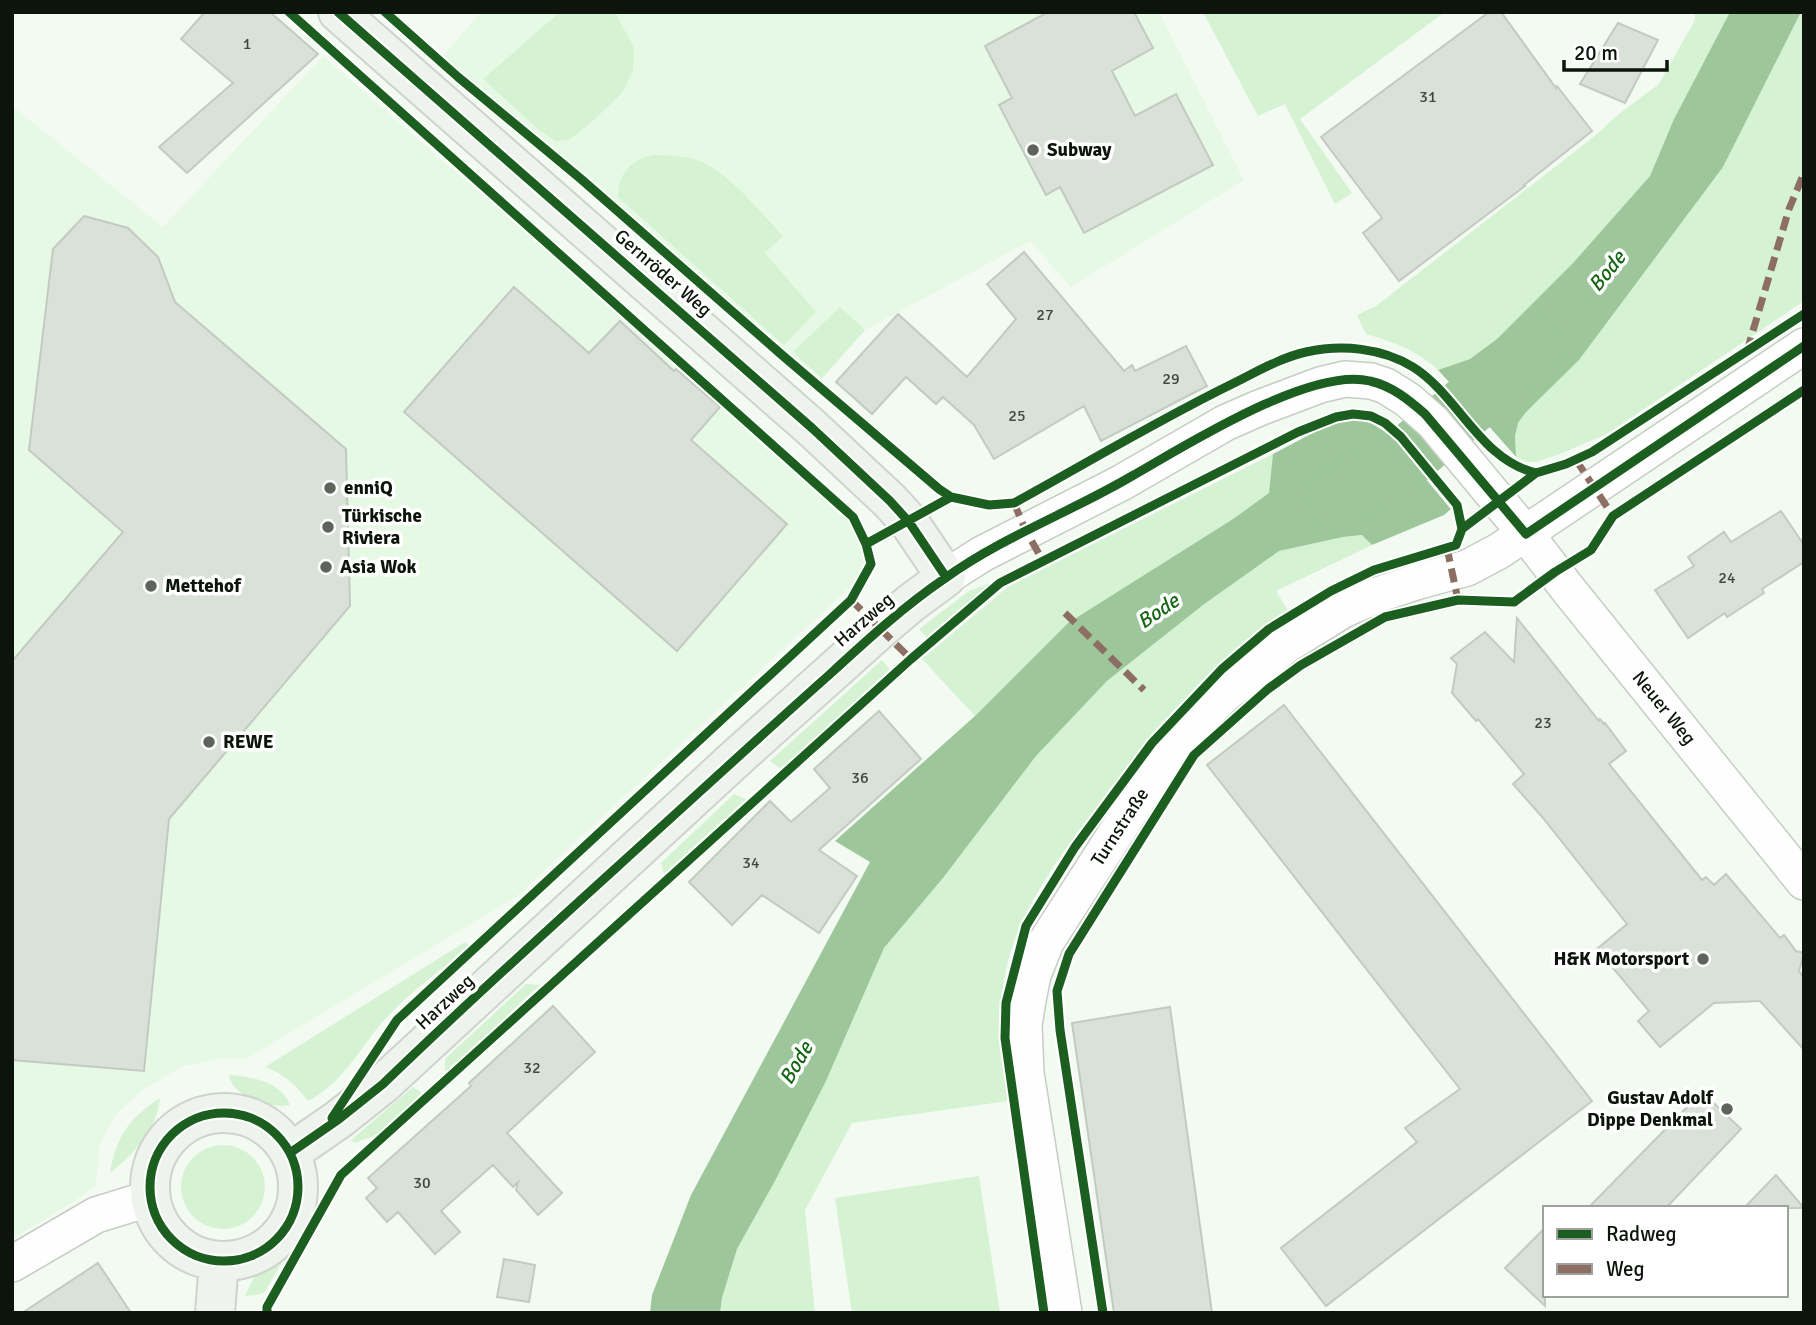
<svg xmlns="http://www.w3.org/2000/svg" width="1816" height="1325" font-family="Signika,sans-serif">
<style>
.built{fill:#e6f9e5}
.green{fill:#d5f3d2}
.water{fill:#9dc79a}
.pier{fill:#f3faf2}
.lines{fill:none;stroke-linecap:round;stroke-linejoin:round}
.river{stroke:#9dc79a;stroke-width:61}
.building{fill:#dae1d9;stroke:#c2cac1;stroke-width:2}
.minor-casing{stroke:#c6cdc5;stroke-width:38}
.major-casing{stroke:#cfd3ce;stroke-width:42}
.minor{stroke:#fdfefd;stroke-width:35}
.major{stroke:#eef4ed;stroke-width:38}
.quiet{stroke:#8d6e63;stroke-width:7;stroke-dasharray:14 7;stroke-linecap:butt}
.cycleway-casing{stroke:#fff;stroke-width:13}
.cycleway{stroke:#1b5e20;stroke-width:9}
.poi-dot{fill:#5e645c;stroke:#fff;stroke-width:2.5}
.labels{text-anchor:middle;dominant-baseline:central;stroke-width:7;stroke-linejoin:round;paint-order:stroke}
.number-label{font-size:16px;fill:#414840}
.poi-label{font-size:19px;font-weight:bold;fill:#0d140c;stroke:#fff;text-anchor:start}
.street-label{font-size:19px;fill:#0d140c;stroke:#fff}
.water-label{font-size:21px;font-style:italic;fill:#176616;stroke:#fff}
</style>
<rect width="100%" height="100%" fill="#f3faf2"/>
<path class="built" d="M 481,12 L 1159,12 L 1244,180 L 1071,287 L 1030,241 L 865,330 L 815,387 L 442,57 Z
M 323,56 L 852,518 L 864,541 L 865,566 L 861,577 L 516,897 L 246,1059 L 219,1059 L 184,1066 L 144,1089 L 116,1114 L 104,1135 L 99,1148 L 96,1185 L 81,1197 L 12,1239 L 12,106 L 163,227 Z"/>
<path class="green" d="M 560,12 L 615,12 L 634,48 L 633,71 L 622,93 L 594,120 L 569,140 L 555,141 L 539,130 L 483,79 Z
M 1203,12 L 1445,12 L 1300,119 L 1352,193 L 1335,204 L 1285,104 L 1258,116 Z
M 1695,12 L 1730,12 L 1674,119 L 1650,176 L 1573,263 L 1497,339 L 1470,359 L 1438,370 C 1417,350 1393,342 1366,334 L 1357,315 L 1376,306 L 1555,167 L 1597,134 L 1620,113 L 1659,84 L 1695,20 Z
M 1801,12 L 1804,12 L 1804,301 L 1607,434 L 1560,454 L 1536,462 L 1528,462 L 1516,457 L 1515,436 L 1518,423 L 1526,411 L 1579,360 L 1723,167 Z
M 653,155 C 668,155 683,156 697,160 C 728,171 760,212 783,236 L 765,253 L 816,312 L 784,345 L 618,197 C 619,172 630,161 653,155 Z
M 840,307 L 865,330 L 822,378 L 793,352 Z
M 1273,454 L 1270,493 L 1233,519 L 1068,623 L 975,716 L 922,659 L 1009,586 Z
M 1363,535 L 1372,545 L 1276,591 L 1288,611 C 1250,641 1214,671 1180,706 C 1144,743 1114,784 1083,825 C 1051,868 1018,916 1006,969 C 997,1013 1003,1057 1008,1101 L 852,1123 L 805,1210 L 815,1313 L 720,1313 L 722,1298 L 737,1249 L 775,1181 L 826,1081 L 884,948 L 943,878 L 1036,756 L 1107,681 L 1203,605 L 1279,551 L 1343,537 Z
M 993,582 L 928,639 L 919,629 L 969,591 Z
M 882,660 L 891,671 L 781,769 L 770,761 Z
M 734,794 L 746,799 L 664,874 L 661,863 Z
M 465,942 L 470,946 C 442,969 412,990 388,1016 C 359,1047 347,1080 308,1101 C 296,1085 284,1074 265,1067 Z
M 526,984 L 540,985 L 445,1073 L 445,1059 Z
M 229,1075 C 250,1076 282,1082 290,1105 C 269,1109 233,1098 229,1075 Z
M 413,1087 L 423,1094 L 378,1134 L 355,1143 L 351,1140 Z
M 160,1098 C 157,1130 134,1154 110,1173 C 116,1137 129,1118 160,1098 Z
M181 1187a42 42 0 1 1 84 0a42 42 0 1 1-84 0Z
M 979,1176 L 1000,1313 L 852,1313 L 835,1198 Z
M 292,1245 L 264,1293 L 256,1295 L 245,1296 C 254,1273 270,1255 292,1245 Z"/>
<path class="water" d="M 1730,12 L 1801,12 L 1723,167 L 1579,360 L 1526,412 L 1518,423 L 1515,436 L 1516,457 L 1438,370 L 1470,359 L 1497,339 L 1573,263 L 1650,176 L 1674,119 Z
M 1351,419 C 1373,421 1382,428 1397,443 L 1451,509 L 1444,515 L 1372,545 L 1362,535 L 1343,537 L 1279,551 L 1203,605 L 1107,681 L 1036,756 L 943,878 L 884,948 L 826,1081 L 775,1181 L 737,1249 L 722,1298 L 720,1313 L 650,1313 L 652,1295 L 691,1195 L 870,862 L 835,841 L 975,716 L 1068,623 L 1233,519 L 1269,493 L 1273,454 L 1328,425 Z"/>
<path class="pier" d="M 1436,368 L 1470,405 L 1516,457 L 1513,459 L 1436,373 Z
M 1352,416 L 1372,418 L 1390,431 L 1400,441 L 1454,507 L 1451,509 L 1387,433 L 1370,422 L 1351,419 Z"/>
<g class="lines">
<path class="river" d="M 1335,499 L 1408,456 L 1502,377 L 1532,349"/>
</g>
<path class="building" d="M 205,12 L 270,12 L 318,54 L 187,173 L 159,147 L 233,83 L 181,39 Z
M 1048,12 L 1134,12 L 1153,48 L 1112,71 L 1135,116 L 1176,94 L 1213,165 L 1084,233 L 1060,187 L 1046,195 L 999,105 L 1012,98 L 985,46 Z
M 1489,12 L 1501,12 L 1556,88 L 1557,86 L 1592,131 L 1524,185 L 1525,186 L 1399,281 L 1363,233 L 1382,218 L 1321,137 Z
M 1618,23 L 1658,40 L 1625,103 L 1580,84 Z
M 84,216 L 128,228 L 158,257 L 175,302 L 346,449 L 350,606 L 169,819 L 144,1071 L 12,1060 L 12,661 L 123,532 L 29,450 L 53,249 Z
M 1024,252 L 1124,371 L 1132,365 L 1135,371 L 1186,346 L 1207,386 L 1101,441 L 1084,406 L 994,459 L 974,425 L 943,397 L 936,404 L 906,377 L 872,414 L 836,382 L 898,314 L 967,377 L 1016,319 L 987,284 Z
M 514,287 L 589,353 L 620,321 L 674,371 L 676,369 L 720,407 L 691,440 L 787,524 L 677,651 L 404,412 Z
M 1781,511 L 1804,545 L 1804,562 L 1762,589 L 1764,593 L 1727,617 L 1725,613 L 1688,638 L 1655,590 L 1694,566 L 1688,557 L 1724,532 L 1731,542 Z
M 1517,618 L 1599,721 L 1600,719 L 1604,724 L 1605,723 L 1626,751 L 1609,764 L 1702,880 L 1706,877 L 1714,885 L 1726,874 L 1780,938 L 1784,935 L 1796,951 L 1804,953 L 1799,971 L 1804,978 L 1804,1050 L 1760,1001 L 1714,1003 L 1660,1047 L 1638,1021 L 1649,1011 L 1597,949 L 1627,924 L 1543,818 L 1513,784 L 1524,774 L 1478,719 L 1476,721 L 1452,693 L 1457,664 L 1451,658 L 1485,632 L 1514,662 Z
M 1284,705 L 1592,1101 L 1326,1306 L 1281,1248 L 1417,1142 L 1405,1128 L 1460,1089 L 1207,765 Z
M 879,711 L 921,759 L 819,850 L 857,876 L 819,933 L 762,895 L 732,925 L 689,882 L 770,801 L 791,822 L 830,788 L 814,769 Z
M 553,1006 L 595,1052 L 507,1133 L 562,1193 L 538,1215 L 516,1190 L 518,1182 L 513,1187 L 493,1165 L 441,1211 L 460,1232 L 435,1254 L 398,1212 L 387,1222 L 366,1198 L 377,1188 L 368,1178 L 471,1086 L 469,1083 Z
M 1170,1007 L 1212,1313 L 1114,1313 L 1072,1023 Z
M 1702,1092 L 1741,1129 L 1666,1208 L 1588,1208 Z
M 1776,1175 L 1804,1208 L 1744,1208 Z
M 1545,1228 L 1545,1306 L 1505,1268 Z
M 504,1259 L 535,1265 L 529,1302 L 497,1297 Z
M 98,1263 L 131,1313 L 22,1313 Z"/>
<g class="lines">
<g class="minor-casing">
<path id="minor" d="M 946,577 L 982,554 L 1121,483 L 1225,423 L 1259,408 L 1320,385 L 1345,379 L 1371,381 L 1386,386 L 1408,400 L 1433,422 L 1526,534 L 1567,588 L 1804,882
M 12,1264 L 96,1215 L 151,1198
M 1064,1313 L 1026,1073 L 1024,1025 L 1028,1000 L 1033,975 L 1046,942 L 1143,791 L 1167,757 L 1193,726 L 1225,694 L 1285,646 L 1343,610 L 1377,595 L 1419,581 L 1467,568 L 1499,551 L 1804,346"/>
</g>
<g class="major-casing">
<path id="major" d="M150 1187a74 74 0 1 1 148 0a74 74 0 1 1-148 0Z
M 290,1153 L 339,1119 L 383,1084 L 734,760 L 880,629 L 911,603 L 946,577 L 909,522 L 890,501 L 812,428 L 338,12
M 215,1313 L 219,1261"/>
</g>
<use href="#minor" class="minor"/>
<use href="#major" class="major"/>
<path class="quiet" d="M 1747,351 L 1789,209 L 1804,173
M 1576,460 L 1613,516
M 1014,503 L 1026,531 L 1043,561
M 1447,548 L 1458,600
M 851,600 L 911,659
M 1065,613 L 1144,690"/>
<g class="cycleway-casing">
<path id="cycleway" d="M 289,12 L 853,517 L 866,544 L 871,564 L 851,600 L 397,1020 L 332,1118
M 338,12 L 812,428 L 890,501 L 909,522 L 946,577
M 385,12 L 458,77 L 581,179 L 782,355 L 939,489 L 951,497 L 989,505 L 1014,503 C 1085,464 1155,422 1228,386 C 1253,374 1279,358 1306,352 C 1342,344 1382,348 1413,367 C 1459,396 1480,460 1536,473
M 1462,529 L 1536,473 L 1566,464 L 1592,452 L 1804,314
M 866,544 L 951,497
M150 1187a74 74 0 1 1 148 0a74 74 0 1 1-148 0Z
M 290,1153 L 339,1119 L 383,1084 C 484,986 590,892 694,797 C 739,756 784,715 829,675 C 866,641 903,607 944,579 C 1002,537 1071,512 1132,476 C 1185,446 1311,366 1370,381 C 1392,386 1409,400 1425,414 L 1526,534 L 1804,346
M 267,1313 L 267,1307 L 341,1175 L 911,659 L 1000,583 L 1298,432 L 1336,417 L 1353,414 L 1371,416 L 1385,423 L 1401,437 L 1457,505 L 1462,529 L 1456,545 L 1374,570 L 1331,591 L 1269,629 L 1222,669 L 1152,743 L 1075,847 L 1026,926 L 1006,1003 L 1005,1038 L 1044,1313
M 1103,1313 L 1060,1030 L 1057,991 L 1069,954 L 1194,755 L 1268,689 L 1301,665 L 1385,617 L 1458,600 L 1514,602 L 1555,572 L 1591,550 L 1613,516 L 1804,390"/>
</g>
<use href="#cycleway" class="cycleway"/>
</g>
<g class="poi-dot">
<circle cx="1033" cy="150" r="7"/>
<circle cx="330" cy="488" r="7"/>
<circle cx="328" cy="527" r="7"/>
<circle cx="326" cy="567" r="7"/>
<circle cx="151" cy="586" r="7"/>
<circle cx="209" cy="742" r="7"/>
<circle cx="1703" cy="959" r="7"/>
<circle cx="1727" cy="1109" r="7"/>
</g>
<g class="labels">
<g class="number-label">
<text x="247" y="44">1</text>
<text x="1428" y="97">31</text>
<text x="1045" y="315">27</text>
<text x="1171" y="379">29</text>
<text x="1017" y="416">25</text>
<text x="1727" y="578">24</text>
<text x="1543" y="723">23</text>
<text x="860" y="778">36</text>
<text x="751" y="863">34</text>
<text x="532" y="1068">32</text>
<text x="422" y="1183">30</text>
</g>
<g class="poi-label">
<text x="1047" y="150">Subway</text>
<text x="344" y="488">enniQ</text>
<text x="342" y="516">Türkische<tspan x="342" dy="22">Riviera</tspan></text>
<text x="340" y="567">Asia Wok</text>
<text x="165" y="586">Mettehof</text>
<text x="223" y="742">REWE</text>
<text x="1689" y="959" text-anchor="end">H&amp;K Motorsport</text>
<text x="1713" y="1098" text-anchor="end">Gustav Adolf<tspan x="1713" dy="22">Dippe Denkmal</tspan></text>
</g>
<g class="street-label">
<text transform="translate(663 273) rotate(41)">Gernröder Weg</text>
<text transform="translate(864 620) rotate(-41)">Harzweg</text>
<text transform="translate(1664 708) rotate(51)">Neuer Weg</text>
<text transform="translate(1120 827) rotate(-57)">Turnstraße</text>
<text transform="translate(445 1002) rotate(-43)">Harzweg</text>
</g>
<g class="water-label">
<text transform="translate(1607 271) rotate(-51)">Bode</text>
<text transform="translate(1158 611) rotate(-34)">Bode</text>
<text transform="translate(796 1063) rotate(-60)">Bode</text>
</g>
</g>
<rect width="1816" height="1325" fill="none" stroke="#0d140c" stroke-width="28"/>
<rect x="1543" y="1206" width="245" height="91" fill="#ffffff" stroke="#9ea19e" stroke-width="2"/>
<rect x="1557" y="1229" width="35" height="10" fill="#1b5e20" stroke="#9ea19e" stroke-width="2"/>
<text x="1606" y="1241" font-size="21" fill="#0d140c">Radweg</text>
<rect x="1557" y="1264" width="35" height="10" fill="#8d6e63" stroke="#9ea19e" stroke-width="2"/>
<text x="1606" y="1276" font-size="21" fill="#0d140c">Weg</text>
<path d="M1564 60v10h103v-10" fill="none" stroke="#0d140c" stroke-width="3.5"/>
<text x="1574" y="60" font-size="21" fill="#0d140c" stroke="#ffffff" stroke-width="5" paint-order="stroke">20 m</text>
</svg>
